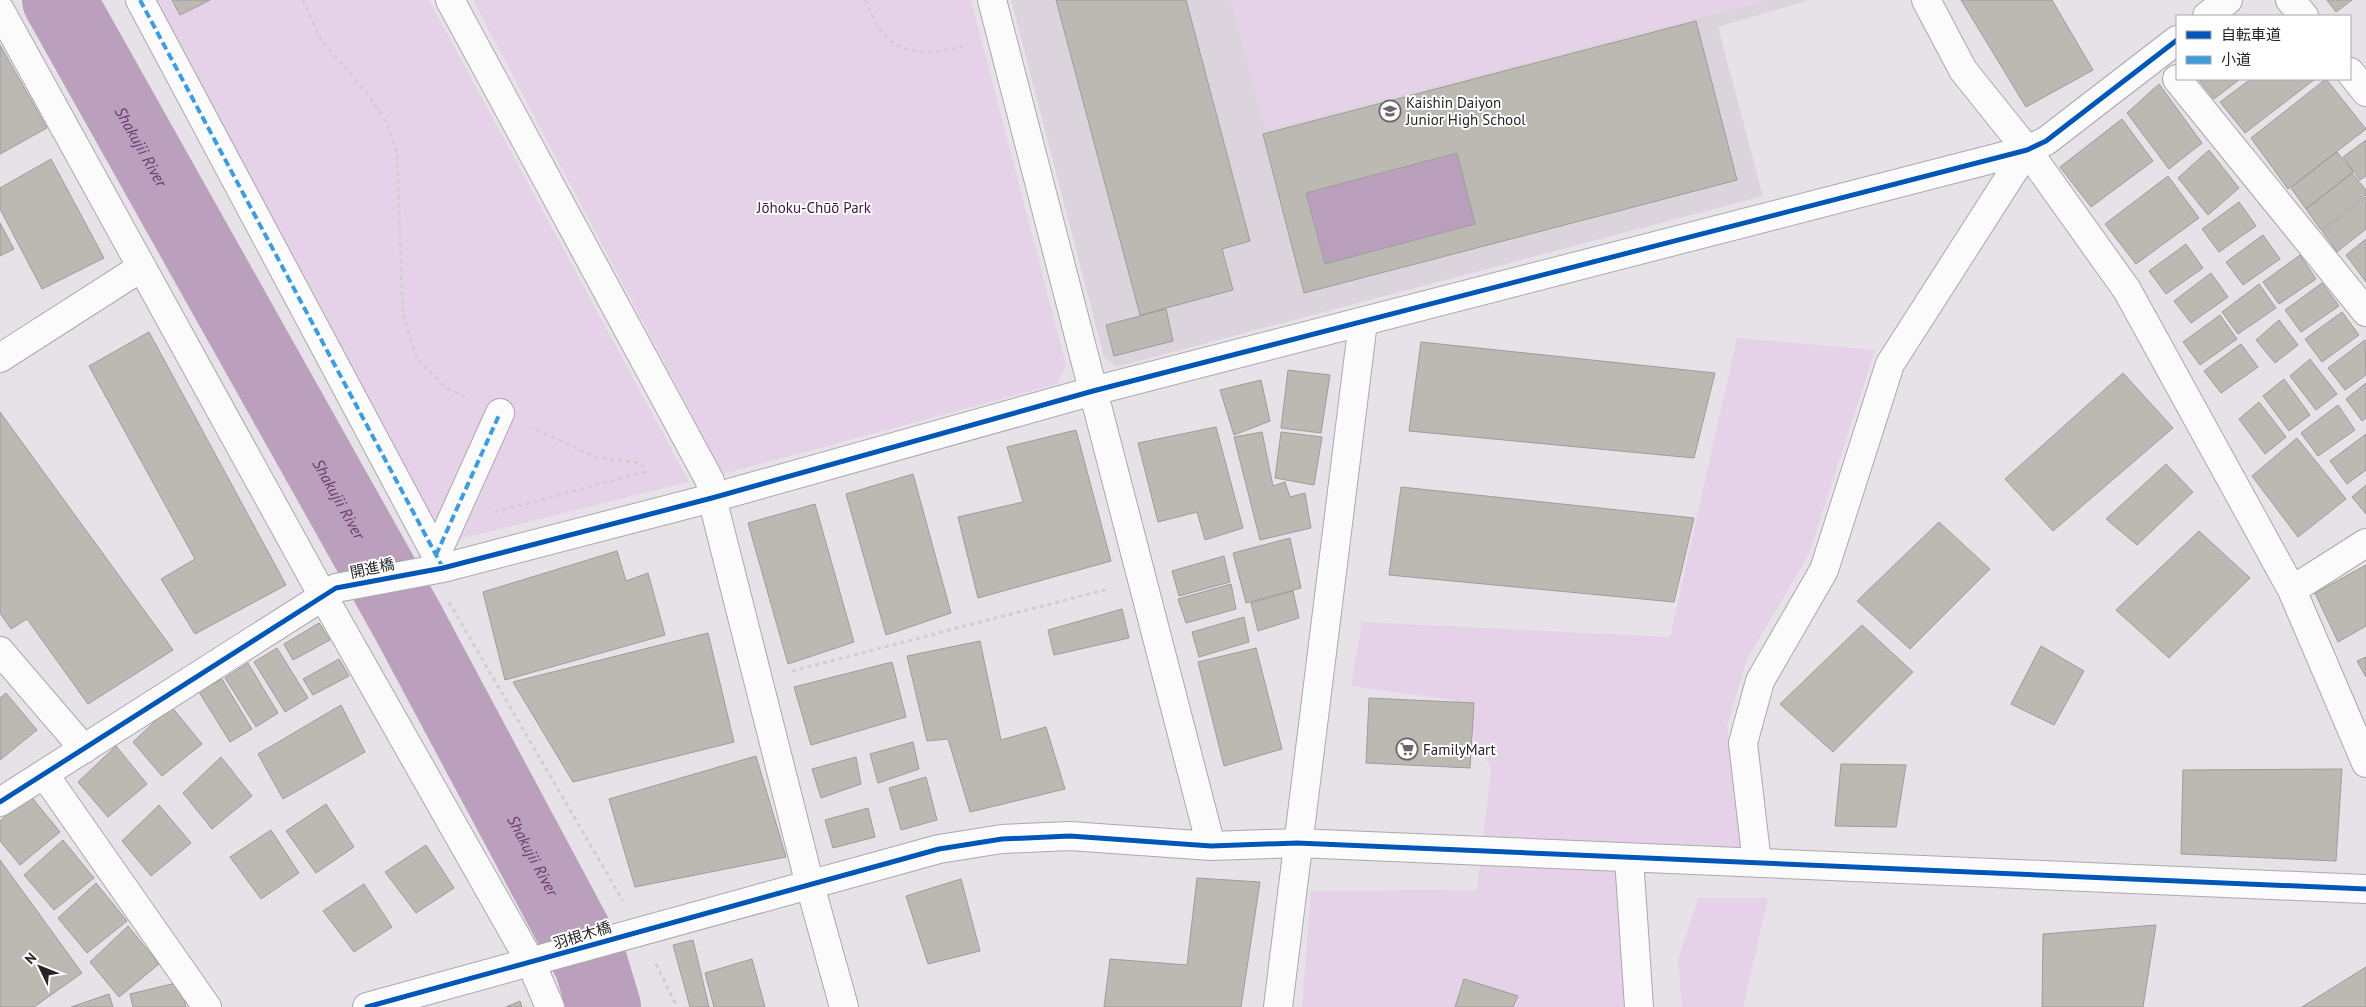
<svg xmlns="http://www.w3.org/2000/svg" width="2366" height="1007" font-family="'PT Sans','Noto Sans JP',sans-serif">
<style>
.built{fill:#dbd4dc}
.green{fill:#e6d2e8}
.water{fill:#baa0bd}
.lines{fill:none;stroke-linecap:round;stroke-linejoin:round}
.river{stroke:#baa0bd;stroke-width:74}
.building{fill:#bbb9b1;stroke:#9d9c9c;fill-rule:evenodd}
.minor-casing{stroke:#aba8ac;stroke-width:30}
.path{stroke:#d0cfd0;stroke-width:3;stroke-dasharray:4 4;stroke-linecap:butt}
.minor{stroke:#fbfbfb;stroke-width:28}
.quiet{stroke:#3d9ce0;stroke-width:4;stroke-dasharray:8 4;stroke-linecap:butt}
.cycleway-casing{stroke:#fff;stroke-width:8}
.cycleway{stroke:#0057b8;stroke-width:5}
.labels{text-anchor:middle;dominant-baseline:central;stroke-width:4;stroke-linejoin:round;paint-order:stroke}
.poi-label{font-size:15px;fill:#272527;stroke:#fff;text-anchor:start}
.park-label{font-size:15px;fill:#411346;stroke:#fff}
.street-label{font-size:15px;fill:#272527;stroke:#fff}
.water-label{font-size:16px;font-style:italic;fill:#6a3a6f;stroke:#fff}
</style>
<rect width="100%" height="100%" fill="#e6e2e7"/>
<path class="built" d="M 1011,0 L 1810,0 L 1718,27 L 1763,196 L 1116,367 L 1104,357 Z"/>
<path class="green" d="M 143,0 L 429,0 L 689,482 L 436,545 Z
M 473,0 L 971,0 L 1066,365 L 1057,384 L 723,474 Z
M 1231,0 L 1767,0 L 1266,130 Z
M 1737,338 L 1875,350 L 1809,554 L 1746,661 L 1727,727 L 1742,847 L 1613,842 L 1626,1007 L 1302,1007 L 1311,891 L 1477,890 L 1491,769 L 1453,700 L 1351,686 L 1362,622 L 1670,637 Z
M 1698,898 L 1768,898 L 1743,1007 L 1682,1007 L 1678,960 Z"/>
<path class="water" d="M 1457,153 L 1475,224 L 1325,264 L 1306,193 Z"/>
<g class="lines">
<path class="river" id="s1" d="M 59,0 L 407,620 L 591,964 L 604,1007"/>
</g>
<path class="building" d="M 172,0 L 210,0 L 180,15 Z
M 1056,0 L 1186,0 L 1250,241 L 1222,249 L 1233,290 L 1140,315 Z
M 1961,0 L 2052,0 L 2093,70 L 2026,107 Z
M 2327,0 L 2352,0 L 2336,12 Z
M 1696,21 L 1737,180 L 1304,293 L 1263,134 ZM 1457,153 L 1475,224 L 1325,264 L 1306,193 Z
M 0,45 L 47,128 L 0,154 Z
M 2198,79 L 2240,79 L 2214,99 Z
M 2251,79 L 2315,79 L 2245,133 L 2220,102 Z
M 2326,79 L 2366,129 L 2288,189 L 2251,138 Z
M 2159,84 L 2202,143 L 2169,169 L 2127,113 Z
M 2122,119 L 2153,161 L 2091,207 L 2060,167 Z
M 2366,140 L 2366,176 L 2360,180 L 2343,157 Z
M 2209,150 L 2239,188 L 2208,215 L 2178,178 Z
M 2337,152 L 2353,172 L 2306,209 L 2291,188 Z
M 51,159 L 104,258 L 42,289 L 0,209 L 0,188 Z
M 2352,173 L 2366,190 L 2366,195 L 2321,230 L 2306,209 Z
M 2168,176 L 2199,218 L 2136,264 L 2105,224 Z
M 2366,197 L 2366,229 L 2337,252 L 2322,231 Z
M 2239,202 L 2256,226 L 2219,252 L 2202,229 Z
M 0,223 L 14,249 L 0,256 Z
M 2263,235 L 2280,259 L 2243,285 L 2226,262 Z
M 2366,239 L 2366,282 L 2346,255 Z
M 2186,244 L 2203,268 L 2166,294 L 2149,271 Z
M 2300,255 L 2316,279 L 2279,304 L 2263,282 Z
M 2211,273 L 2228,297 L 2191,323 L 2174,301 Z
M 2322,283 L 2339,306 L 2301,332 L 2285,310 Z
M 2259,284 L 2276,308 L 2238,334 L 2222,312 Z
M 1166,309 L 1173,341 L 1114,356 L 1106,325 Z
M 2342,312 L 2359,335 L 2322,362 L 2305,339 Z
M 2220,315 L 2237,339 L 2200,365 L 2183,342 Z
M 2279,320 L 2298,345 L 2275,363 L 2256,340 Z
M 149,332 L 286,585 L 195,634 L 161,579 L 195,559 L 89,366 Z
M 2365,340 L 2366,375 L 2345,390 L 2328,368 Z
M 1421,342 L 1715,373 L 1694,458 L 1409,431 Z
M 2241,344 L 2258,367 L 2221,393 L 2204,371 Z
M 2310,359 L 2337,394 L 2316,410 L 2290,376 Z
M 1288,370 L 1330,375 L 1321,433 L 1281,428 Z
M 2123,373 L 2173,428 L 2053,531 L 2005,479 Z
M 2284,379 L 2310,415 L 2289,431 L 2263,396 Z
M 1261,380 L 1270,421 L 1234,435 L 1220,390 Z
M 2366,383 L 2366,418 L 2362,421 L 2346,399 Z
M 2259,402 L 2286,437 L 2265,454 L 2239,419 Z
M 2338,405 L 2355,430 L 2318,456 L 2301,433 Z
M 0,412 L 173,650 L 88,704 L 27,619 L 11,629 L 0,613 Z
M 1216,427 L 1243,528 L 1205,540 L 1197,512 L 1158,522 L 1138,443 Z
M 1076,430 L 1111,561 L 978,598 L 958,517 L 1023,502 L 1007,447 Z
M 1262,432 L 1273,486 L 1285,482 L 1290,497 L 1305,493 L 1311,528 L 1260,540 L 1234,437 Z
M 1281,432 L 1322,437 L 1314,485 L 1275,478 Z
M 2366,434 L 2366,470 L 2347,484 L 2330,461 Z
M 2297,438 L 2346,499 L 2298,537 L 2252,476 Z
M 2166,464 L 2193,492 L 2137,545 L 2106,519 Z
M 913,474 L 951,613 L 886,635 L 846,494 Z
M 2366,485 L 2366,514 L 2352,497 Z
M 1401,487 L 1694,518 L 1674,602 L 1389,575 Z
M 815,504 L 854,642 L 788,664 L 748,523 Z
M 1939,522 L 1990,569 L 1910,649 L 1857,601 Z
M 2199,531 L 2250,578 L 2169,658 L 2116,610 Z
M 1290,538 L 1301,588 L 1246,603 L 1233,553 Z
M 617,551 L 626,581 L 648,573 L 665,635 L 505,680 L 483,592 Z
M 1224,556 L 1230,582 L 1179,596 L 1172,571 Z
M 2366,565 L 2366,626 L 2338,642 L 2315,593 Z
M 1231,584 L 1236,609 L 1186,623 L 1178,599 Z
M 1293,591 L 1299,618 L 1258,631 L 1251,603 Z
M 1122,609 L 1129,638 L 1054,655 L 1048,630 Z
M 1244,617 L 1249,642 L 1199,657 L 1192,632 Z
M 319,623 L 330,640 L 293,660 L 284,644 Z
M 1862,625 L 1913,672 L 1833,752 L 1780,704 Z
M 708,633 L 734,742 L 573,782 L 513,682 Z
M 980,641 L 1001,740 L 1046,727 L 1065,789 L 970,812 L 948,739 L 927,741 L 907,656 Z
M 2041,646 L 2084,671 L 2054,725 L 2011,704 Z
M 277,648 L 308,698 L 285,712 L 254,662 Z
M 1256,648 L 1282,749 L 1224,766 L 1198,662 Z
M 2366,657 L 2366,677 L 2357,661 Z
M 339,659 L 349,676 L 313,695 L 303,679 Z
M 892,662 L 906,717 L 811,745 L 794,687 Z
M 248,663 L 278,713 L 256,727 L 225,678 Z
M 222,679 L 252,729 L 230,742 L 199,692 Z
M 6,693 L 37,730 L 0,760 L 0,698 Z
M 1369,698 L 1474,703 L 1470,768 L 1366,763 Z
M 341,705 L 365,752 L 283,799 L 258,754 Z
M 171,706 L 202,744 L 162,776 L 133,742 Z
M 913,742 L 919,769 L 878,783 L 870,754 Z
M 116,746 L 147,784 L 108,817 L 78,782 Z
M 756,756 L 786,857 L 635,887 L 609,799 Z
M 221,757 L 252,796 L 212,829 L 183,793 Z
M 856,757 L 861,784 L 821,798 L 812,769 Z
M 1841,764 L 1906,765 L 1896,827 L 1835,826 Z
M 2342,769 L 2336,861 L 2181,854 L 2183,770 Z
M 926,777 L 937,820 L 901,830 L 889,788 Z
M 29,794 L 60,832 L 20,865 L 0,841 L 0,821 Z
M 326,804 L 354,847 L 316,873 L 286,831 Z
M 159,805 L 191,843 L 151,876 L 122,841 Z
M 868,808 L 875,837 L 833,848 L 825,820 Z
M 271,830 L 299,873 L 261,899 L 230,857 Z
M 63,840 L 94,878 L 54,910 L 24,875 Z
M 426,845 L 454,888 L 416,913 L 385,872 Z
M 0,860 L 82,973 L 34,1007 L 0,1007 Z
M 1197,878 L 1260,882 L 1241,1007 L 1104,1007 L 1110,959 L 1187,965 Z
M 961,879 L 980,951 L 928,964 L 906,896 Z
M 96,883 L 127,921 L 87,953 L 58,918 Z
M 364,884 L 392,927 L 354,952 L 323,911 Z
M 2156,925 L 2143,1007 L 2042,1007 L 2043,934 Z
M 128,926 L 159,964 L 119,997 L 90,962 Z
M 693,940 L 709,1007 L 690,1007 L 673,945 Z
M 752,959 L 765,1007 L 714,1007 L 705,973 Z
M 2366,967 L 2366,1007 L 2302,1007 Z
M 1464,979 L 1518,996 L 1513,1007 L 1455,1007 Z
M 180,982 L 186,1007 L 133,1007 L 130,994 Z
M 109,994 L 113,1007 L 71,1007 Z
M 520,1001 L 522,1007 L 506,1007 Z"/>
<g class="lines">
<g class="minor-casing">
<path id="minor" d="M 140,0 L 443,568
M 450,0 L 710,481 L 712,498 L 810,885 L 844,1007
M 992,0 L 1211,846
M 1926,0 L 1963,70 L 2027,150 L 2127,290 L 2292,590 L 2366,763
M 2290,0 L 2304,16
M 0,10 L 323,596 L 531,963 L 550,1007
M 2207,16 L 2228,0
M 2350,72 L 2366,92
M 2177,79 L 2366,312
M 0,358 L 142,267
M 436,555 L 500,413
M 2292,590 L 2366,543
M 0,651 L 84,749
M 44,774 L 207,1007
M 0,802 L 336,588 L 443,568 L 712,498 L 1093,391 L 2027,150 L 2046,141 L 2177,40
M 1629,858 L 1639,1007
M 1757,863 L 1743,743 L 1760,681 L 1824,570 L 1890,364 L 2027,150
M 367,1007 L 939,849 L 1002,839 L 1070,836 L 1211,846 L 1297,843 L 2366,889
M 1278,1007 L 1363,322"/>
</g>
<path class="path" d="M 303,0 L 321,40 L 365,90 L 388,125 L 397,155 L 403,316 L 417,359 L 448,389 L 467,398
M 865,0 C 871,11 877,29 886,37 C 910,59 941,52 968,45
M 495,512 L 645,472 L 641,463 L 595,457 L 532,428
M 449,602 L 623,901
M 792,671 L 1108,589
M 656,964 L 677,1007"/>
<use href="#minor" class="minor"/>
<path class="quiet" d="M 140,0 L 443,568
M 436,555 L 500,413"/>
<g class="cycleway-casing">
<path id="cycleway" d="M 0,802 L 336,588 L 443,568 L 712,498 L 1093,391 L 2027,150 L 2046,141 L 2177,40
M 367,1007 L 939,849 L 1002,839 L 1070,836 L 1211,846 L 1297,843 L 2366,889"/>
</g>
<use href="#cycleway" class="cycleway"/>
</g>
<defs>
<g id="school-ring" transform="scale(1.125)"><circle r="9.5" fill="#fff" stroke="#6a676a" stroke-width="1.5"/><path d="M0-5L7-2L0 1L-7-2ZM-4 1L0 2.5L4 1V4Q0 6-4 4Z" fill="#6a676a"/></g>
<g id="supermarket-ring" transform="scale(1.125)"><circle r="9.5" fill="#fff" stroke="#6a676a" stroke-width="1.5"/><path d="M-6-5.5h2.5l.6 2H6L4.5 2H-2.5L-4.4-4H-6ZM-1.5 3.2a1.3 1.3 0 1 0 .1 0ZM3 3.2a1.3 1.3 0 1 0 .1 0Z" fill="#6a676a"/></g>
</defs>
<g fill-rule="evenodd">
<use href="#school-ring" x="1390" y="111"/>
<use href="#supermarket-ring" x="1407" y="749"/>
</g>
<g class="labels">
<g class="poi-label">
<text x="1406" y="102">Kaishin Daiyon<tspan x="1406" dy="17">Junior High School</tspan></text>
<text x="1423" y="749">FamilyMart</text>
</g>
<g class="park-label">
<text x="814" y="207">Jōhoku-Chūō Park</text>
</g>
<g class="street-label">
<text transform="translate(372 568) rotate(-12)">開進橋</text>
<text transform="translate(582 935) rotate(-17)">羽根木橋</text>
</g>
<g class="water-label">
<text stroke="none"><textPath href="#s1" startOffset="168">Shakujii River</textPath></text>
<text stroke="none"><textPath href="#s1" startOffset="572">Shakujii River</textPath></text>
<text stroke="none"><textPath href="#s1" startOffset="978">Shakujii River</textPath></text>
</g>
</g>
<rect x="2176" y="15" width="175" height="65" fill="#ffffff" stroke="#a9a8a9"/>
<rect x="2186" y="31" width="25" height="8" fill="#0057b8" stroke="#a9a8a9"/>
<text x="2221" y="40" font-size="15" fill="#272527">自転車道</text>
<rect x="2186" y="56" width="25" height="8" fill="#3d9ce0" stroke="#a9a8a9"/>
<text x="2221" y="65" font-size="15" fill="#272527">小道</text>
<g transform="translate(40 967) rotate(313)" stroke="#ffffff" stroke-width="4" paint-order="stroke">
<path d="M0-4L9 19L0 12L-9 19Z" fill="#272527"/>
<text y="-8" font-size="14" font-weight="bold" text-anchor="middle" fill="#272527">N</text>
</g>
</svg>
